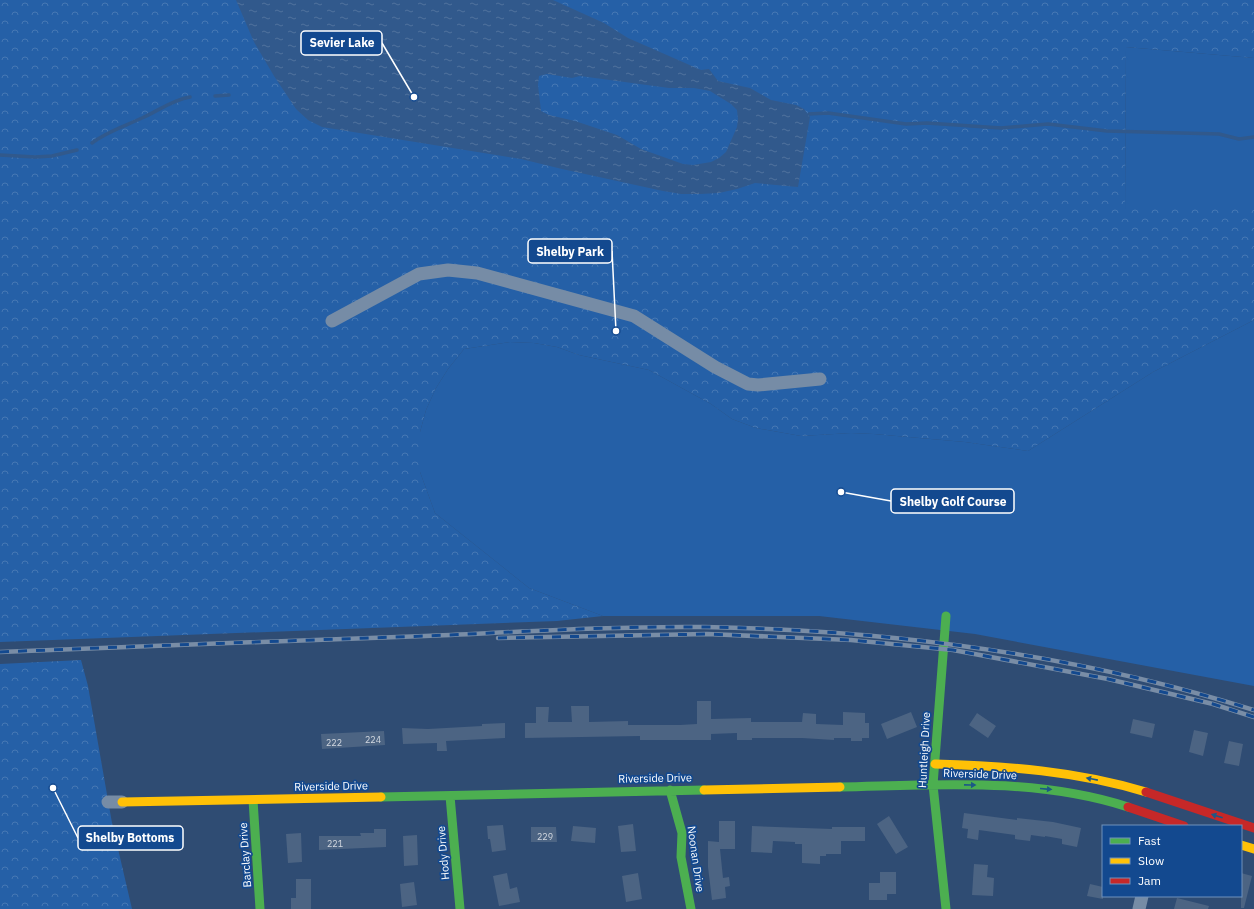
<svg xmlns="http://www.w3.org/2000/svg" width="1254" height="909" font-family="'IBM Plex Sans',sans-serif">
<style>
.grass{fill:#2560a7}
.park{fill:url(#park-crowns)}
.water{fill:url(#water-ripples);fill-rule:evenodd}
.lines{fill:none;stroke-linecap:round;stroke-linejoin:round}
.stream{stroke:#31598c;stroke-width:3.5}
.building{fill:#4c6483}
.street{stroke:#768ca6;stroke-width:13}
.fast{stroke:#4caf50;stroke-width:9}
.slow{stroke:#ffc107;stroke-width:9}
.jam{stroke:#c62828;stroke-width:9}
.rail-casing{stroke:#798da6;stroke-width:4.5}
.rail{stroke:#13498f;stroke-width:3;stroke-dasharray:9;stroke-linecap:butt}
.oneway{fill:#1c5886}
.labels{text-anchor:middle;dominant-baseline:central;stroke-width:3.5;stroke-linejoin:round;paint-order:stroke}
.number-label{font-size:9px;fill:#d2d8e0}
.street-label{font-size:11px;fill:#fff;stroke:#13498f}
.leader{fill:none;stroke:#fff;stroke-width:1.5}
.callout-dot{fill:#fff;stroke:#13498f;stroke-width:1.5}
.callout{fill:#13498f;stroke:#fff;stroke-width:1.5}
.callout-label{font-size:12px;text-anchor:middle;font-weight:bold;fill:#fff}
</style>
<defs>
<pattern id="park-crowns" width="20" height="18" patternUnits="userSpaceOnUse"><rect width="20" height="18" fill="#2560a7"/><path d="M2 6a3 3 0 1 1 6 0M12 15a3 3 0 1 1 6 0" fill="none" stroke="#4678b4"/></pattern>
<pattern id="water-ripples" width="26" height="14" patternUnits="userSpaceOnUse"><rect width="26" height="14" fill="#31598c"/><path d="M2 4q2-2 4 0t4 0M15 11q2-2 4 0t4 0" fill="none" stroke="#50729d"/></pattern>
</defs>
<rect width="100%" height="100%" fill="#2f4c73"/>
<path class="grass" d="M 1126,47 L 1254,58 L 1254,209 L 1125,209 Z
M 1254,320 L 1254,686 L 975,634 L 819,616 L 603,616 L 529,588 L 435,513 L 420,472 L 420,432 L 426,410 L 436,388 L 448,369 L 464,349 L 510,342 L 534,343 L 557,347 L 579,355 L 649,370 L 711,404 L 732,419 L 756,428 L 801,436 L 851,433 L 874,434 L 965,442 L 1028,451 L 1153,372 Z"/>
<path class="park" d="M 0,0 L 1254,0 L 1254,58 L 1126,47 L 1125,209 L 1254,209 L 1254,320 L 1153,372 L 1028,451 L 965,442 L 874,434 L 851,433 L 801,436 L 756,428 L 732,419 L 711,404 L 649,370 L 579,355 L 557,347 L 534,343 L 510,342 L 464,349 L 448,369 L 436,388 L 426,410 L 420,432 L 420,472 L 435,513 L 529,588 L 603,616 L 557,621 L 0,642 Z
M 81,660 L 88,686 L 112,823 L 132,909 L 0,909 L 0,664 Z"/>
<path class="water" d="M 236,0 L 553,0 L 604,23 L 628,38 L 701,70 L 709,69 L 718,81 L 750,88 L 771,100 L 796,105 L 804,109 L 810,117 L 798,187 L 755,183 L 737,189 L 719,193 L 700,194 L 681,194 L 663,191 L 562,169 L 521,159 L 322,127 L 308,120 L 296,109 L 274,76 L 254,42 ZM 547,74 L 572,78 L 580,76 L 669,88 L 694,88 L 710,91 L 731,104 L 737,110 L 738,119 L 737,127 L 726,152 L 719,158 L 711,162 L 693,165 L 683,164 L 641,149 L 617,135 L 575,121 L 549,115 L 541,111 L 538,85 L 539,76 Z"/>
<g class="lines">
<path class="stream" d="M 215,96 L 229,95
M 809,114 L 828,113 L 906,124 L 927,123 L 1001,128 L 1048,124 L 1107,131 L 1219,134 L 1239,139 L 1254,137
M 92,143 C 106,132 125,126 142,118 C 158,111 172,100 190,97
M 0,155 L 35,157 L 52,156 L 77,150"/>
</g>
<path class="building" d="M 697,701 L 711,701 L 711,719 L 751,718 L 751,722 L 802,722 L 803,713 L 816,714 L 816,724 L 843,725 L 843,712 L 865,713 L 865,723 L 869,723 L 869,738 L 862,738 L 862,741 L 851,741 L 851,738 L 834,738 L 834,740 L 802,738 L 752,738 L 752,740 L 737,740 L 737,733 L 711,734 L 711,740 L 640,740 L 640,736 L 525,738 L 525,723 L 536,723 L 536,707 L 549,707 L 548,722 L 572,722 L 571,706 L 589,706 L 589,722 L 628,721 L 628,725 L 680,725 L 697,724 Z
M 911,712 L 917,727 L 887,739 L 881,724 Z
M 977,713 L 996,726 L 988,738 L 969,725 Z
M 1133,719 L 1155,724 L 1152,738 L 1130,733 Z
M 505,723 L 505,738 L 446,741 L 447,751 L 437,751 L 437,743 L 403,744 L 402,728 L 428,729 L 482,726 L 482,724 Z
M 1194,730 L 1208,733 L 1203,756 L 1189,752 Z
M 384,731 L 385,745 L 322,749 L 321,734 Z
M 1229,741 L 1243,744 L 1239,766 L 1224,763 Z
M 964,813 L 1017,820 L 1017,818 L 1053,822 L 1081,828 L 1077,847 L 1062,844 L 1062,839 L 1045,836 L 1045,837 L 1031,835 L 1030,841 L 1015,839 L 1015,835 L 979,830 L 978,840 L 967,838 L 968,829 L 962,828 Z
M 889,816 L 908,847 L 896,854 L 877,824 Z
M 719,821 L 735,821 L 735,849 L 720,849 L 723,878 L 729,877 L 730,886 L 725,887 L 726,898 L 712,900 L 708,867 L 708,841 L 719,842 Z
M 633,824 L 636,851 L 621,852 L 618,826 Z
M 503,825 L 506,850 L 492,852 L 490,839 L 488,839 L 487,826 Z
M 573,826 L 596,828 L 595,843 L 571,841 Z
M 752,826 L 832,829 L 832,827 L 865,827 L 865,841 L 841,841 L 841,854 L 826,854 L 826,856 L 820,856 L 820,864 L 802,863 L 802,844 L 795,844 L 795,842 L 773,841 L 772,853 L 751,852 Z
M 531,827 L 556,827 L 557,842 L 531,842 Z
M 374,829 L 386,829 L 386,847 L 319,850 L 319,836 L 361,836 L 360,833 L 374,833 Z
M 301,833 L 302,862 L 288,863 L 286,834 Z
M 417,835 L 418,865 L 404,866 L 403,836 Z
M 974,864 L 988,865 L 987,877 L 994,878 L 993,896 L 972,895 Z
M 880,872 L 896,872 L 896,894 L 887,894 L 887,900 L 869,900 L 869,883 L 880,883 Z
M 507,873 L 510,889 L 517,887 L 520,902 L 499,906 L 493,876 Z
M 638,873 L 642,899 L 626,902 L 622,876 Z
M 1241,873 L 1252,876 L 1244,908 L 1241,908 Z
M 296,879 L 311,879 L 311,909 L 291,909 L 291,898 L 296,898 Z
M 414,882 L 417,905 L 402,907 L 400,884 Z
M 1090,884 L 1103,887 L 1103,899 L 1087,896 Z
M 1177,898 L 1209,906 L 1208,909 L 1174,909 Z"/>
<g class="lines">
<path class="street" d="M 332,321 L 419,274 L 448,270 L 477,273 L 634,316 L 715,367 L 748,384 L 758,385 L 820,379
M 108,802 L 122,802
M 1139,909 L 1142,896"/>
<path class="fast" d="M 946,616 L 933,785 L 946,909
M 840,787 C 936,785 1036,777 1128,807
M 670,790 L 682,833 L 681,857 L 691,909
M 450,796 L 460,909
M 381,797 L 704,790
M 253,800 L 260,909"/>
<path class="slow" d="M 935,764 C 1007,766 1077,771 1146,792
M 704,790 L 840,787
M 122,802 L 381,797
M 1241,845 L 1254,849"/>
<path class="jam" d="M 1146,792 L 1254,828
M 1128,807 L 1184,826"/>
<g class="rail-casing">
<path id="rail" d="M 498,638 L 707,634 L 851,640 L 953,650 L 1108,679 L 1213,704 L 1254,717
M 0,652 C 142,646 283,641 425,636 C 518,632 611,626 704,627 C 890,630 1076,654 1254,710"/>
</g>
<use href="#rail" class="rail"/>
</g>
<defs><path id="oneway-solid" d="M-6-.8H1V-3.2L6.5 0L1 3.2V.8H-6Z"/></defs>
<g class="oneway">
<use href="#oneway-solid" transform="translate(1092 779) rotate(-169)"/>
<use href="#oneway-solid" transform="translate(970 785) rotate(1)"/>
<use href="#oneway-solid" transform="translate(1046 789) rotate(5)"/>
<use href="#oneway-solid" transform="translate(1217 816) rotate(-162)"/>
</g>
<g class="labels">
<g class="number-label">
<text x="373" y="739">224</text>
<text x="334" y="742">222</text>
<text x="545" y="836">229</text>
<text x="335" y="843">221</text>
</g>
<g class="street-label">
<text transform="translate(924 750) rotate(-87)">Huntleigh Drive</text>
<text transform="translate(980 774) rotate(2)">Riverside Drive</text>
<text transform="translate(655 778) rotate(-1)">Riverside Drive</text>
<text transform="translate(331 786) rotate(-1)">Riverside Drive</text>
<text transform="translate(443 853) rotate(-95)">Hody Drive</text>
<text transform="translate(245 855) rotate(-94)">Barclay Drive</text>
<text transform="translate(696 859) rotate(82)">Noonan Drive</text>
</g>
</g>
<path class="leader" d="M414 97L382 43M616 331L612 251M841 492L891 501M53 788L78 838"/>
<g class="callout-dot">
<circle cx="414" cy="97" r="4"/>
<circle cx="616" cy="331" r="4"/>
<circle cx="841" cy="492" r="4"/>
<circle cx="53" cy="788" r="4"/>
</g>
<g class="callout">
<rect x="301" y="31" width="81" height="24" rx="4"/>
<rect x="528" y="239" width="84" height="24" rx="4"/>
<rect x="891" y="489" width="123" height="24" rx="4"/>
<rect x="78" y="826" width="105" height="24" rx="4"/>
</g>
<g class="callout-label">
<text x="342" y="47">Sevier Lake</text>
<text x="570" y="256">Shelby Park</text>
<text x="953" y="506">Shelby Golf Course</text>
<text x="130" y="842">Shelby Bottoms</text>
</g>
<rect x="1102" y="825" width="140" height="72" fill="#13498f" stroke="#7192bc"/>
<rect x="1110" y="838" width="20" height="6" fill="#4caf50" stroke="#7192bc"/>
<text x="1138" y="845" font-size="12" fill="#ffffff">Fast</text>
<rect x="1110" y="858" width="20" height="6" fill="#ffc107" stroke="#7192bc"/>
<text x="1138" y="865" font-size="12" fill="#ffffff">Slow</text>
<rect x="1110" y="878" width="20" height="6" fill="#c62828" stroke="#7192bc"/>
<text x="1138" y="885" font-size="12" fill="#ffffff">Jam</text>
</svg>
